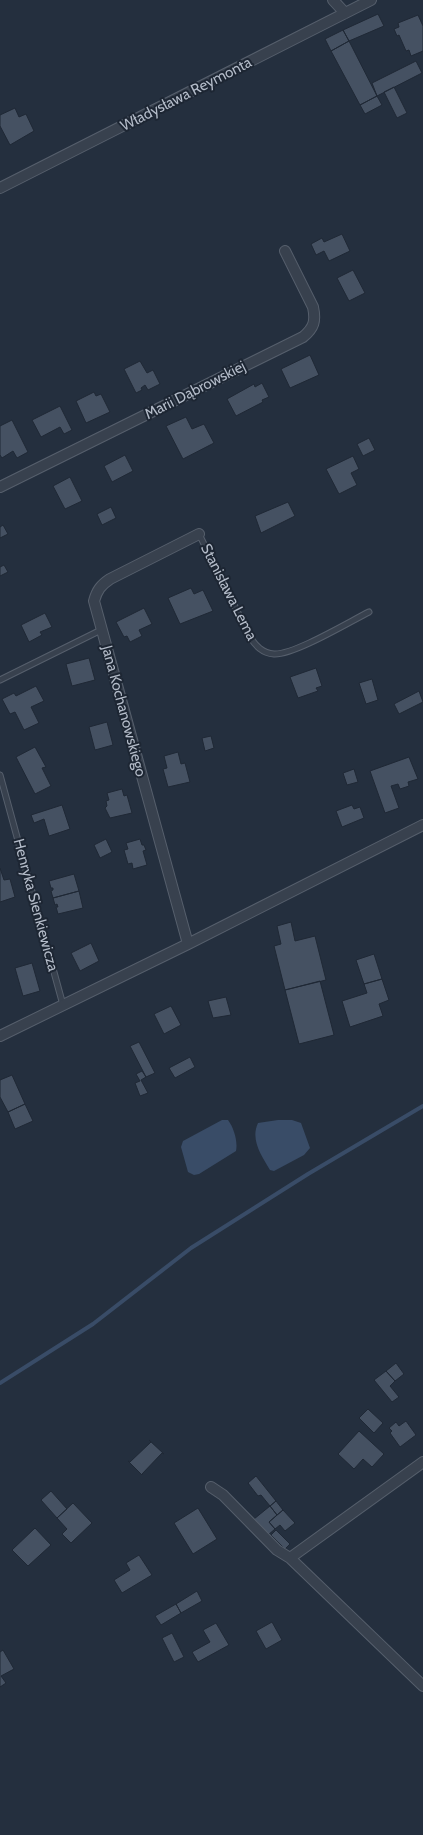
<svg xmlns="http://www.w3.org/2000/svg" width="423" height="1835" font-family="Cabin,sans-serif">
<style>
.water{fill:#394c67}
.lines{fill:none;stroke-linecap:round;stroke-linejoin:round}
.stream{stroke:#394c67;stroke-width:4}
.building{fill:#455162;stroke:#1f2835}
.lane-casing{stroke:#565f6c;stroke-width:7}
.street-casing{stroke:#565f6c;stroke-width:12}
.lane{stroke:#38414e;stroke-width:5}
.street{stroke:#38414e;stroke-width:10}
.labels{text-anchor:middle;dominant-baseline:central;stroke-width:4;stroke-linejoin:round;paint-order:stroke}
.street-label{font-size:15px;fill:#b4bcc9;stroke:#1d2633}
</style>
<rect width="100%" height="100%" fill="#242f3e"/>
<path class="water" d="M 222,1120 L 228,1120 C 234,1128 238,1142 236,1151 L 199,1174 L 194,1175 L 188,1172 L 181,1147 L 183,1141 Z
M 278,1120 L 292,1120 L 301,1123 L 310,1148 L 304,1155 L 274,1171 L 270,1170 C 262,1156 250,1140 258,1123 Z"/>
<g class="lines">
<path class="stream" d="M 0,1383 L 93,1324 L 191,1248 L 308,1174 L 423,1106"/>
</g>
<path class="building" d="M 378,14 L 384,26 L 349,41 L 343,30 Z
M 418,15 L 423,26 L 423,51 L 411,56 L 409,50 L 406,51 L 399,35 L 397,36 L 394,29 L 399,27 L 398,23 Z
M 343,30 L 349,41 L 331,51 L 325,39 Z
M 349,41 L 377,96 L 360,105 L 331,51 Z
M 416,61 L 422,73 L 377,96 L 372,83 Z
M 394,87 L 407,113 L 397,118 L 384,92 Z
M 377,96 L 382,105 L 365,114 L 360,105 Z
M 15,108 L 19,117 L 26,114 L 34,131 L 10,145 L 0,126 L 0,115 Z
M 342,234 L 350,251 L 329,261 L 324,251 L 316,255 L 311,244 L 322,238 L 324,242 Z
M 353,270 L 365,293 L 349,301 L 337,278 Z
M 310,355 L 319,375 L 290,388 L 281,369 Z
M 140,361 L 147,373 L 153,370 L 160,384 L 148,390 L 145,385 L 141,388 L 142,390 L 136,393 L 124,369 Z
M 262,383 L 269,397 L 262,400 L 263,402 L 236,416 L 227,399 L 254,384 L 255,387 Z
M 94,392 L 96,396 L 101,394 L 110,412 L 86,423 L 76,401 Z
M 60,406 L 72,430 L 64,434 L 60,427 L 41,437 L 32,420 Z
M 186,417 L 192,429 L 204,424 L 214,443 L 183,459 L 166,426 Z
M 12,420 L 28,452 L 17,458 L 13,451 L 2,458 L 0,455 L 0,426 Z
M 369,438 L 375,450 L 363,456 L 357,444 Z
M 125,455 L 133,471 L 112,482 L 104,466 Z
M 353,456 L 359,469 L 351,473 L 357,485 L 339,494 L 326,469 Z
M 70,477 L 82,501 L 65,509 L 53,486 Z
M 288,502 L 295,516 L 261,533 L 255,516 Z
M 111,507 L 116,518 L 102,525 L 97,514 Z
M 3,525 L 8,534 L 0,538 L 0,527 Z
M 4,565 L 8,572 L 0,576 L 0,567 Z
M 191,588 L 194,594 L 203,590 L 213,611 L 180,624 L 168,598 Z
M 144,608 L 152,624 L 139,630 L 142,636 L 130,642 L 127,636 L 124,637 L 116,622 Z
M 45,613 L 52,627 L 40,632 L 42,635 L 29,642 L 21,625 Z
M 89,658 L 95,680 L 72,686 L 66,664 Z
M 316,668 L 322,686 L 316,688 L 318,691 L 298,698 L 290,677 Z
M 372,679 L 378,700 L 366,704 L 359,683 Z
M 36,686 L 44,701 L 31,707 L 39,723 L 24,730 L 15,712 L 10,714 L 2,699 L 14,693 L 16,696 Z
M 419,691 L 423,702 L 399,714 L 394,704 Z
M 107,722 L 113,745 L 95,750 L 89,727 Z
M 211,736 L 214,748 L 205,751 L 202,738 Z
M 35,747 L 46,767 L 42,768 L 51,786 L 35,794 L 16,757 Z
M 178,752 L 181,764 L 185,763 L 190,782 L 168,787 L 163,769 L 167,768 L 164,756 Z
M 409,757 L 418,779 L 408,782 L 409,786 L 400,789 L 398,784 L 391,786 L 399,808 L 385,813 L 370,771 Z
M 354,769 L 358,782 L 347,785 L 343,773 Z
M 122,789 L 124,796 L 127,795 L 132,813 L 110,818 L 105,808 L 107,806 L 106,801 L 109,800 L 107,793 Z
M 62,805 L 70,829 L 49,836 L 44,819 L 34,823 L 31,815 Z
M 352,805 L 354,809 L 360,807 L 364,818 L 342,827 L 336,811 Z
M 106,839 L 112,852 L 100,858 L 94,845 Z
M 140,839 L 142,845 L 144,845 L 146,850 L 143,851 L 147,865 L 133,869 L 132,863 L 128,864 L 124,850 L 128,849 L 126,843 Z
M 0,868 L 4,880 L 10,879 L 15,897 L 0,902 Z
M 74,874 L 79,891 L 53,898 L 51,891 L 53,890 L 53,888 L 51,888 L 49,881 Z
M 79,891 L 83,908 L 58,914 L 56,907 L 58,907 L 57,904 L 55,905 L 53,898 Z
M 291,922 L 295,941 L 315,936 L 326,980 L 285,990 L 274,946 L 281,944 L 277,926 Z
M 91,943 L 99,961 L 80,971 L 71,953 Z
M 374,954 L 382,979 L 364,984 L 356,960 Z
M 32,963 L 40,991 L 23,996 L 15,968 Z
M 382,979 L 389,1000 L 379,1004 L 383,1016 L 350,1027 L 342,1001 L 367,993 L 364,984 Z
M 320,981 L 334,1035 L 299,1044 L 285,990 Z
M 226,997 L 231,1015 L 213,1018 L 208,1001 Z
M 171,1006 L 181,1025 L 164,1034 L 154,1014 Z
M 139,1042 L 155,1073 L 146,1077 L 130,1046 Z
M 190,1057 L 195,1067 L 175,1078 L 169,1068 Z
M 142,1071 L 146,1077 L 141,1080 L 148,1093 L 140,1096 L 135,1083 L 140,1081 L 136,1074 Z
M 12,1075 L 25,1104 L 8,1112 L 0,1097 L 0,1080 Z
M 25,1104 L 33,1121 L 15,1129 L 8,1112 Z
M 396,1363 L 404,1374 L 395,1381 L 386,1371 Z
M 386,1371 L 395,1381 L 390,1386 L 399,1397 L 392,1402 L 374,1380 Z
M 368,1409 L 383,1423 L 374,1433 L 359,1418 Z
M 406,1421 L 416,1435 L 400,1447 L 390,1433 L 392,1431 L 389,1428 L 396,1422 L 399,1426 Z
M 359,1431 L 384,1454 L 372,1467 L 363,1459 L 354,1469 L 338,1454 Z
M 149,1440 L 164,1454 L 162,1453 L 142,1474 L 142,1475 L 128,1461 L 130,1462 L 151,1442 Z
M 256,1476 L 276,1501 L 270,1506 L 261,1495 L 258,1496 L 248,1483 Z
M 51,1491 L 67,1509 L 57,1518 L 41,1500 Z
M 276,1501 L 283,1510 L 277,1515 L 270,1506 Z
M 73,1503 L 92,1523 L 71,1543 L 62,1534 L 67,1529 L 57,1518 Z
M 270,1506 L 277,1515 L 269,1522 L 275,1529 L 268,1535 L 254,1519 Z
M 198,1508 L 217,1539 L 193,1554 L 174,1523 Z
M 283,1510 L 295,1523 L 285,1531 L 280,1525 L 275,1529 L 269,1522 Z
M 35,1528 L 51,1545 L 28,1566 L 12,1550 Z
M 276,1530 L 290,1544 L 285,1549 L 271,1535 Z
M 139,1555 L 152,1575 L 122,1593 L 114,1580 L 130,1570 L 126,1563 Z
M 197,1591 L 202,1601 L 181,1613 L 176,1604 Z
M 176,1604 L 181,1613 L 161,1625 L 155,1616 Z
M 272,1622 L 282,1640 L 266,1649 L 256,1631 Z
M 216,1623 L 229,1645 L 198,1662 L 192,1652 L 210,1642 L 203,1630 Z
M 172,1633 L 184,1657 L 174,1662 L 162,1638 Z
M 3,1650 L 14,1669 L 1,1676 L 6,1683 L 0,1687 L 0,1652 Z"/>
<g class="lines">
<g class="lane-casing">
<path id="lane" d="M 199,534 L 250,637 C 256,646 262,653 274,654 C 294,655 349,622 369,612
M 0,680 L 101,630
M 0,775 L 63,1005"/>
</g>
<g class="street-casing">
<path id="street" d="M 333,0 L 345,13
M 0,188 L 371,0
M 0,487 L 303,337 C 314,328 316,321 313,307 L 285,251
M 188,944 L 94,601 C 97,590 101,585 110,579 L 199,534
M 0,1036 L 188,944 L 423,825
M 423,1462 L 290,1558 L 423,1686
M 211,1487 L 223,1495 L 277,1550 L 290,1558"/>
</g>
<use href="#lane" class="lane"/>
<use href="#street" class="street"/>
</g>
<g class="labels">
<g class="street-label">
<text transform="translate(186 94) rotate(-27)">Władysława Reymonta</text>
<text transform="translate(195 390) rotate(-27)">Marii Dąbrowskiej</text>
<text transform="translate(229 592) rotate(63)">Stanisława Lema</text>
<text transform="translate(124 711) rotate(75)">Jana Kochanowskiego</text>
<text transform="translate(36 905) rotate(75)">Henryka Sienkiewicza</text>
</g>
</g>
</svg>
